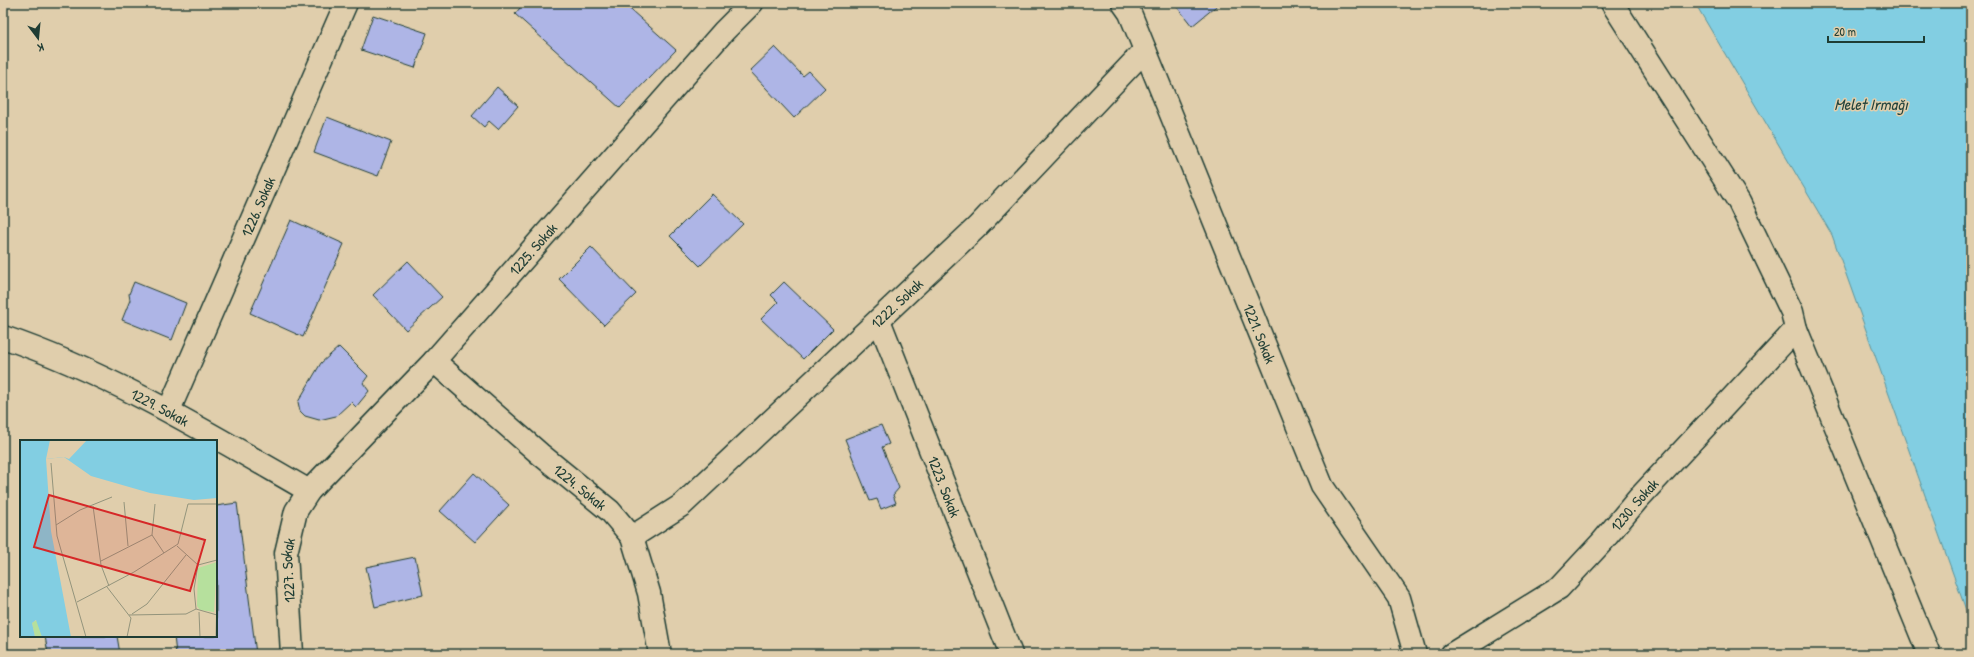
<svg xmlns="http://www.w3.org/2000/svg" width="1974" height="657" font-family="'Patrick Hand',sans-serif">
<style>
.water{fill:#82cee2;stroke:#5a949c}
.building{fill:#aeb5e6;stroke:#1f3d34}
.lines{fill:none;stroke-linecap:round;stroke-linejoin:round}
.street-casing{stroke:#1f3d34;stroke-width:25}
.street{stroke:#e0ceac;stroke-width:22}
.labels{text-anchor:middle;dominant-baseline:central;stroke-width:3;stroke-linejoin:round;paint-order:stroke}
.street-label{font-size:15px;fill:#1f3d34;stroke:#e0ceac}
.water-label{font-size:16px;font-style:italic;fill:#24443d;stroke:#e0ceac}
.inset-road{fill:none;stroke:#93947c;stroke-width:1}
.view{fill:#d62828;fill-opacity:0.15;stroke:#d62828;stroke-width:2}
.inset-edge{fill:none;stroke:#1f3d34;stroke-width:2}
</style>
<rect width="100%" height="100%" fill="#e0ceac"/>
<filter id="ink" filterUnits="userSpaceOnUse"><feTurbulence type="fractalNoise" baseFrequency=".025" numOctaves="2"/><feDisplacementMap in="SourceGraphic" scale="8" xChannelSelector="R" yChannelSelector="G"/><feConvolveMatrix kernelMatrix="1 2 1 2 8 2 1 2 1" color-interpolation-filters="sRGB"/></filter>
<g filter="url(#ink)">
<path class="water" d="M 1695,3 L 1971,3 L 1971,624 L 1832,235 Z"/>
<path class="building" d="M 524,3 L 623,3 L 676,50 L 620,108 L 515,14 Z
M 1174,3 L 1220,3 L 1192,26 Z
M 373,15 L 427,33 L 415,68 L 361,50 Z
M 775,47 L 803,76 L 809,71 L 825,88 L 794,118 L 750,71 Z
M 497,87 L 518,106 L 498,129 L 489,121 L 484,127 L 472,116 Z
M 327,117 L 391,142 L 378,176 L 314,152 Z
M 712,194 L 743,224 L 700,266 L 670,236 Z
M 291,220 L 344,244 L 303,337 L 250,313 Z
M 591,247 L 636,294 L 604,325 L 559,279 Z
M 408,261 L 442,297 L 406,330 L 373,295 Z
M 134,282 L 186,303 L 172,340 L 122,320 L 130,300 L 129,294 Z
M 784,282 L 833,329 L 803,359 L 761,319 L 778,302 L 771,295 Z
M 339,347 L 368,376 L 363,383 L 369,391 L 356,407 L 351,402 L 336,416 L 319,420 L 305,416 L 300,411 L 298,402 L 321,363 Z
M 881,425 L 889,444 L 882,447 L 899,488 L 893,495 L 896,503 L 881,509 L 877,499 L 870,501 L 845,439 Z
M 474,473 L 509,505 L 475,542 L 440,511 Z
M 237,503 L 256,654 L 176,654 L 174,636 L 216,636 L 216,506 Z
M 415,557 L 423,595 L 375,607 L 366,567 Z
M 45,636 L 117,636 L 120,654 L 48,654 Z"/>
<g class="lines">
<g class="street-casing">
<g id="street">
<path id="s1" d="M 1123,3 L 1130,13 L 1322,486 L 1399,598 L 1415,654"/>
<path d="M 1612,3 L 1739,202 L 1792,312 L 1796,329 L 1929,654"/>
<path id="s2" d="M 879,320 L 1011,654"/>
<path id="s3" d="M 3,337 C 112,374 210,434 309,491"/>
<path id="s4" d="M 434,361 L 540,454 L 610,511 L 632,537 L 649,593 L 660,654"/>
<path id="s5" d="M 169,410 L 346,3"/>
<path id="s6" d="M 632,537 L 682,505 L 977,227 L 1145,50"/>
<path id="s7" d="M 292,654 L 286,553 L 296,511 L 309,491 L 434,361 L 724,31 L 752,3"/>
<path id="s8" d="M 1452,654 L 1559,588 L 1602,542 L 1638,499 L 1796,329"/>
</g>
</g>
<use href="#street" class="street"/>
</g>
</g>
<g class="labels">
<g class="street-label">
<text stroke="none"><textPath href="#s5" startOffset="222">1226. Sokak</textPath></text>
<text stroke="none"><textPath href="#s7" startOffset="498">1225. Sokak</textPath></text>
<text stroke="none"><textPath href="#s6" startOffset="354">1222. Sokak</textPath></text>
<text stroke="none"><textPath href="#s1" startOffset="358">1221. Sokak</textPath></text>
<text stroke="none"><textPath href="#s3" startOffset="172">1229. Sokak</textPath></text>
<text stroke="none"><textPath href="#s4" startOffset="193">1224. Sokak</textPath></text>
<text stroke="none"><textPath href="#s2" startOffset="179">1223. Sokak</textPath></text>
<text stroke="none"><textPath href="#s8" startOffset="238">1230. Sokak</textPath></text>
<text stroke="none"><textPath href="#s7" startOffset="84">1227. Sokak</textPath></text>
</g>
<g class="water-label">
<text x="1871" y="104">Melet Irmağı</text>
</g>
</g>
<g transform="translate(20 440)">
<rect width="197" height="197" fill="#e0ceac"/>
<path d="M 197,122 L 194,172 L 180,170 L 177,166 L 178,128 ZM 15,181 L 18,181 L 22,197 L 15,197 L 12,183 Z" fill="#b6e09d"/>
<path d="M 0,0 L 197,0 L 197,58 L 174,60 L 130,53 L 71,36 L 44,17 L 26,19 L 31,91 L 51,197 L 22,197 L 16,180 L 12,183 L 15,197 L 0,197 Z" fill="#82cee2"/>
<path d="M 30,0 L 67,0 L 49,19 L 44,17 L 26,19 Z" fill="#e0ceac"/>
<path class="inset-road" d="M 31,23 L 37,96 L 66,197M 104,62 L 108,106M 135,64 L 132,95 L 144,113M 73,66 L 81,125 L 89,146M 36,85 L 60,70 L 92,57M 157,106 L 178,125 L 197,120M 81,121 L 132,95M 87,147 L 111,178 L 107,197M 57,162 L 114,132 L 158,104 L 168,64 L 197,64M 176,169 L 174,149 L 178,125M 179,172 L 180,197M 112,174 L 127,164 L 166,115M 109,175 L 166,174 L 176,169 L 197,175M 196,197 L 197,154"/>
<path class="view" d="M 29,55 L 185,100 L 170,151 L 14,107 Z"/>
<rect width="197" height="197" class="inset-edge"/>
</g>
<rect width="1974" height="657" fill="none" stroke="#e0ceac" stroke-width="16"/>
<rect x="8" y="8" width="1958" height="641" fill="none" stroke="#1f3d34" stroke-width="1.5" filter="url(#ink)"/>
<g transform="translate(38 38) rotate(164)" stroke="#e0ceac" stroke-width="3" paint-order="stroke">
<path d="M0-3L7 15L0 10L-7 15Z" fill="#1f3d34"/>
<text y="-6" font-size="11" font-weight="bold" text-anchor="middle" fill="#1f3d34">K</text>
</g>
<path d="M1828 36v6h96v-6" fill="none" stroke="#1f3d34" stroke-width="2"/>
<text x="1834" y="36" font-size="12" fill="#1f3d34" stroke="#e0ceac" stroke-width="3" paint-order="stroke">20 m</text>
</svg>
